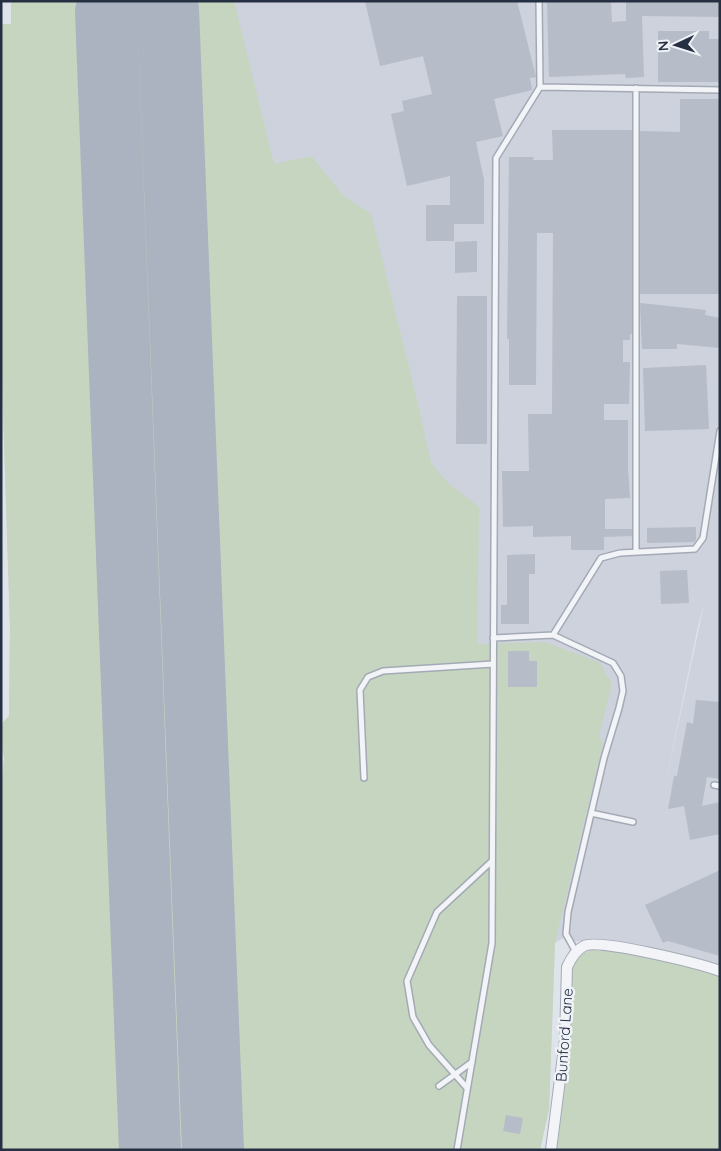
<svg xmlns="http://www.w3.org/2000/svg" width="721" height="1151" font-family="Quicksand,sans-serif">
<style>
.built{fill:#cdd2dc;fill-rule:evenodd}
.green{fill:#c5d5bf}
.lines{fill:none;stroke-linecap:round;stroke-linejoin:round}
.runway{stroke:#abb2c0;stroke-width:62}
.building{fill:#b6bcc8}
.service-casing{stroke:#a4aab5;stroke-width:8}
.minor-casing{stroke:#a4aab5;stroke-width:12}
.service{stroke:#f2f4f8;stroke-width:5}
.minor{stroke:#f2f4f8;stroke-width:10}
.labels{text-anchor:middle;dominant-baseline:central;stroke-width:5;stroke-linejoin:round;paint-order:stroke}
.street-label{font-size:15px;fill:#263043;stroke:#eff2f7}
</style>
<rect width="100%" height="100%" fill="#dfe3ea"/>
<path class="built" d="M 11,1 L 720,1 L 720,1150 L 605,951 L 629,955 L 631,945 L 601,939 L 570,942 L 563,938 L 555,943 L 549,1109 L 540,1150 L 1,1150 L 1,786 L 9,716 L 10,627 L 1,347 L 12,31 ZM 704,605 L 658,818 L 658,819 L 698,626 Z"/>
<path class="green" d="M 11,1 L 234,1 L 274,164 L 311,156 L 344,196 L 371,214 L 417,400 L 431,463 L 448,483 L 479,507 L 477,644 L 544,642 L 599,662 L 612,684 L 599,736 L 603,743 L 555,943 L 549,1109 L 540,1150 L 1,1150 L 1,786 L 4,759 L 1,743 L 1,724 L 9,716 L 10,627 L 1,347 L 1,24 L 11,24 Z
M 591,950 C 609,950 627,954 645,958 C 670,963 695,968 720,976 L 720,1150 L 555,1150 L 572,965 L 582,954 Z"/>
<g class="lines">
<path class="runway" d="M 150,1150 L 106,12 L 168,9 L 213,1150"/>
</g>
<path class="building" d="M 365,1 L 517,1 L 536,77 L 530,78 L 532,90 L 494,99 L 503,136 L 476,142 L 484,180 L 484,224 L 454,224 L 454,241 L 426,241 L 426,205 L 450,205 L 450,176 L 407,186 L 391,114 L 404,111 L 402,101 L 432,94 L 423,56 L 380,66 Z
M 547,1 L 611,1 L 612,22 L 626,21 L 626,1 L 720,1 L 720,17 L 642,16 L 644,77 L 626,78 L 625,74 L 549,77 Z
M 658,31 L 709,31 L 709,39 L 720,39 L 720,82 L 658,82 Z
M 680,99 L 720,99 L 720,294 L 640,294 L 640,131 L 680,132 Z
M 552,130 L 631,130 L 632,131 L 632,334 L 630,334 L 630,340 L 623,340 L 623,362 L 630,362 L 629,404 L 604,404 L 604,420 L 628,420 L 628,469 L 630,498 L 605,499 L 605,529 L 632,529 L 632,536 L 604,537 L 604,550 L 571,550 L 571,536 L 533,537 L 533,526 L 503,527 L 502,471 L 529,471 L 528,414 L 552,414 L 553,233 L 537,233 L 536,385 L 509,385 L 509,339 L 507,339 L 509,157 L 534,157 L 533,160 L 553,160 Z
M 477,241 L 477,272 L 455,273 L 455,242 Z
M 457,296 L 487,296 L 487,444 L 456,444 Z
M 640,303 L 706,310 L 705,315 L 720,318 L 720,348 L 677,344 L 677,349 L 642,349 Z
M 706,365 L 709,429 L 645,431 L 643,368 Z
M 696,527 L 696,540 L 694,542 L 647,543 L 647,528 Z
M 535,554 L 535,574 L 529,574 L 529,624 L 501,624 L 501,605 L 507,605 L 507,555 Z
M 687,570 L 689,603 L 661,604 L 660,571 Z
M 508,651 L 529,651 L 529,661 L 537,661 L 537,687 L 508,687 Z
M 696,700 L 720,702 L 720,779 L 707,777 L 702,806 L 720,802 L 720,834 L 690,840 L 684,806 L 668,809 L 674,776 L 677,776 L 687,722 L 693,724 Z
M 720,870 L 720,956 L 668,941 L 663,943 L 645,905 Z
M 506,1115 L 523,1118 L 520,1134 L 503,1131 Z"/>
<g class="lines">
<g class="service-casing">
<path id="service" d="M 540,87 L 720,90
M 636,88 L 636,552
M 553,635 L 601,558 L 620,553 L 695,549 L 703,538 L 720,431
M 493,638 L 553,635 L 613,663 L 621,676 L 623,691 L 619,708 L 604,758 L 568,912 L 566,934 L 576,952
M 364,778 L 360,690 L 368,677 L 383,671 L 493,664
M 714,785 L 720,786
M 591,813 L 633,822
M 439,1086 L 472,1062
M 467,1088 L 429,1045 L 413,1017 L 407,981 L 437,912 L 492,861
M 457,1150 L 492,943 L 496,158 L 540,87 L 539,1"/>
</g>
<g class="minor-casing">
<path id="minor" d="M 551,1150 L 565,1040 L 567,967 C 571,958 576,950 584,946 C 598,938 701,964 720,971"/>
</g>
<use href="#service" class="service"/>
<use href="#minor" class="minor"/>
</g>
<g class="labels">
<g class="street-label">
<text transform="translate(564 1035) rotate(-86)">Bunford Lane</text>
</g>
</g>
<rect width="721" height="1151" fill="none" stroke="#263043" stroke-width="5"/>
<g transform="translate(676 45) rotate(266)" stroke="#eff2f7" stroke-width="4" paint-order="stroke">
<path d="M0-4L9 19L0 12L-9 19Z" fill="#263043"/>
<text y="-8" font-size="14" font-weight="bold" text-anchor="middle" fill="#263043">N</text>
</g>
</svg>
